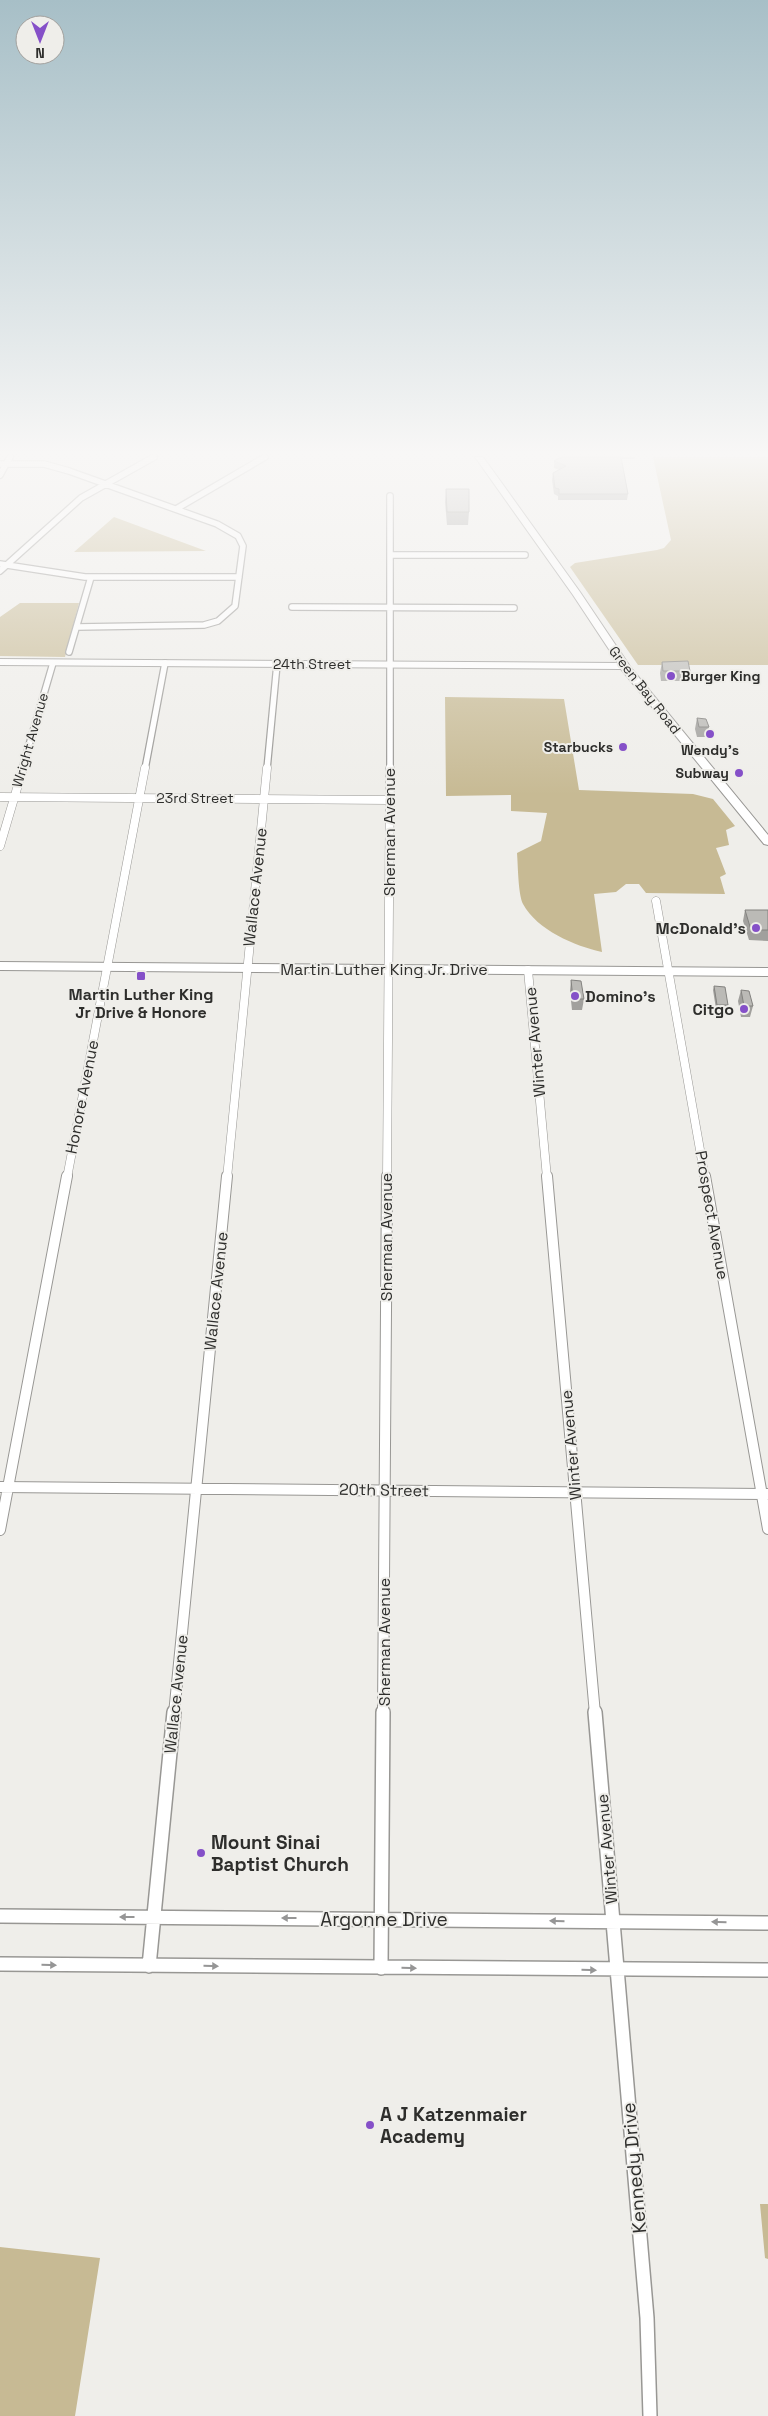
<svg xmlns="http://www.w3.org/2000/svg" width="768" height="2416" font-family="'Space Grotesk',sans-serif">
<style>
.green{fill:#c7ba94}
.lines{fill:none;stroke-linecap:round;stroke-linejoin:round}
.street-far3-casing{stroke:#989794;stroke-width:8}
.street-far2-casing{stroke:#989794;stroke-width:9}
.street-far1-casing{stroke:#989794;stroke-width:12}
.street-casing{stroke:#989794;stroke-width:16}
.secondary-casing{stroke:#989794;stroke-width:2}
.street-far3{stroke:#fff;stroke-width:5.5}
.street-far2{stroke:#fff;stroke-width:8}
.street-far1{stroke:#fff;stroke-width:10}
.street{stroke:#fff;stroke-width:13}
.secondary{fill:#fff;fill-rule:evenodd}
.wall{fill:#a1a09d}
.building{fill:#bbbab6;stroke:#83827f}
.oneway{fill:#969696}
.poi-dot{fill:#8550c8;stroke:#efeeea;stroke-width:2}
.labels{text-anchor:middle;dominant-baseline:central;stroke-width:4;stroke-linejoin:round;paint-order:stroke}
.far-street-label{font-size:14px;fill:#2e2e2c;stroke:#efeeea}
.far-poi-label{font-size:14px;font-weight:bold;fill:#2e2e2c;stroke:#efeeea;text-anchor:end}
.street-label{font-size:16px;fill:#2e2e2c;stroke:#efeeea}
.poi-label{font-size:16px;font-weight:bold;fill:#2e2e2c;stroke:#efeeea;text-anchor:end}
.near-poi-label{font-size:19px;font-weight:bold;fill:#2e2e2c;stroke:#efeeea;text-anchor:start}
.near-street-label{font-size:19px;fill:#2e2e2c;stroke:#efeeea}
</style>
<rect width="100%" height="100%" fill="#efeeea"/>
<path class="green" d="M 653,457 L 768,457 L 768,665 L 638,665 L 570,567 L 575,563 L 657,550 L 664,548 L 671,540 Z
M 114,517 L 206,551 L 74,552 Z
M 20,603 L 79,603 L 65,657 L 0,656 L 0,617 Z
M 445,697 L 564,699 L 579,790 L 693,794 L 713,799 L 735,826 L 726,830 L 729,845 L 716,848 L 726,874 L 720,877 L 725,894 L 646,893 L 639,884 L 626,884 L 616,892 L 594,894 L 602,952 C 575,946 537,930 523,904 C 518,894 518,865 517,853 L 541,841 L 547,813 L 511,811 L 511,795 L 446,796 Z
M 760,2204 L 768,2204 L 768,2259 L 765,2258 Z
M 0,2247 L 100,2258 L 75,2416 L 0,2416 Z"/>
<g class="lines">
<g class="street-far3-casing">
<path id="street-far3" d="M 0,464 L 44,464 L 69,471 L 217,524 L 238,536 L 243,546 L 235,606 L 218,621 L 204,625 L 77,627
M 0,475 L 10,457
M 176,509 L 265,457
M 391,555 L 525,555
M 0,564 L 85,577 L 239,577
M 0,571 L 81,498 L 154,457
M 292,607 L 514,608
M 69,652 L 91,577
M 22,769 L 53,663
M 145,769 L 165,663
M 267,769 L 277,664
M 390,769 L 390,496"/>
</g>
<g class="street-far2-casing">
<path id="street-far2" d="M 0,797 L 389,800
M 0,846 L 23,768
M 656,901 L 705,1178
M 528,970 L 547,1178
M 67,1178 L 145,768
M 227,1178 L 267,768
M 387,1178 L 390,768"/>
</g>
<g class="street-far1-casing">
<path id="street-far1" d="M 547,1176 L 595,1714
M 705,1176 L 768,1529
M 0,1487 L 768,1494
M 0,1530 L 67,1176
M 174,1714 L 227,1176
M 383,1714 L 387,1176"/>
</g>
<g class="street-casing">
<path id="street" d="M 595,1712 L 647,2318 L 650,2416
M 0,1916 L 768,1923
M 0,1964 L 768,1970
M 149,1966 L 174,1712
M 381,1968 L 383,1712"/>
</g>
<g class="secondary-casing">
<path id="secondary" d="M 475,457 L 483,457 L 580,592 L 631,668 L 768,835 L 768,845 L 764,844 L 621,669 L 0,665 L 0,659 L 618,663 L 573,595 Z
M 0,962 L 768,968 L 768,976 L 0,970 Z"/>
</g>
<use href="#street-far3" class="street-far3"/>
<use href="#street-far2" class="street-far2"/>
<use href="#street-far1" class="street-far1"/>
<use href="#street" class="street"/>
<use href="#secondary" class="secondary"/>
</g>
<path class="wall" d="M 559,457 L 635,457 L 634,459 L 621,459 L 628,494 L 627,500 L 558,500 L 558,496 L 554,494 L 552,480 L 553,473 L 559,470 L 554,468 L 554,461 L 560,457 Z
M 446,489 L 469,512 L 468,525 L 447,525 L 445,502 Z
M 662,662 L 690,671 L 688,681 L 661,681 L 660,673 Z
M 697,718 L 709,727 L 706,737 L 697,737 L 695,729 Z
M 745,910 L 768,910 L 768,941 L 749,940 L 743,921 Z
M 571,980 L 584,999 L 582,1010 L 572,1010 L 570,991 Z
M 714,986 L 728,1005 L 727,1009 L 716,1009 L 713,990 Z
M 741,990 L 753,1006 L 750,1017 L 741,1017 L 738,1001 Z"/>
<path class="building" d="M 562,457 L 621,457 L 628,494 L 559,494 L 559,489 L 555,488 L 553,473 L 566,466 L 554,461 Z
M 446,489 L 469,489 L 469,512 L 447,512 Z
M 688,661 L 690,671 L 663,671 L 662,662 Z
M 697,718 L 706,719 L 709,727 L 699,727 Z
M 745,910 L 768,910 L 768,930 L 751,930 Z
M 571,980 L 581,981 L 584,999 L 573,999 Z
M 714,986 L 725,987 L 728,1005 L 717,1005 Z
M 741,990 L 749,991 L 753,1006 L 744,1006 Z"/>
<defs><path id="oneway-solid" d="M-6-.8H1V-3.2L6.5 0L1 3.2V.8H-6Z" transform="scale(1.25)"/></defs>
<g class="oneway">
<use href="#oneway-solid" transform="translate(127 1917) rotate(-180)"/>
<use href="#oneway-solid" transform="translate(289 1918) rotate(-180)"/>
<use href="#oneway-solid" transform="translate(557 1921) rotate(-179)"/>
<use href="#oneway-solid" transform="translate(719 1922) rotate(-179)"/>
<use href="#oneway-solid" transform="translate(49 1965) rotate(1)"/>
<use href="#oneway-solid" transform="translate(211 1966) rotate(1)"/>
<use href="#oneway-solid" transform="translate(409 1968) rotate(1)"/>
<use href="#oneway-solid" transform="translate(589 1970) rotate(1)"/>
</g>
<linearGradient id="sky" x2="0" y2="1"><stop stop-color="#a7bfc7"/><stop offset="0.57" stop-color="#f8f7f6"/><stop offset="1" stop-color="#f8f7f6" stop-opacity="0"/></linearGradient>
<rect width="768" height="795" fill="url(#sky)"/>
<g class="poi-dot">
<circle cx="671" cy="676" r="5"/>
<circle cx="710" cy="734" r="5"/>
<circle cx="623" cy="747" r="5"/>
<circle cx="739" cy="773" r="5"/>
<circle cx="756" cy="928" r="5"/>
<rect x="136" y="971" width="10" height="10" rx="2.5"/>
<circle cx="575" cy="996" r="5"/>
<circle cx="744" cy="1009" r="5"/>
<circle cx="201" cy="1853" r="5"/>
<circle cx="370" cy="2125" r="5"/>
</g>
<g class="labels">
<g class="far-street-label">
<text x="312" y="664">24th Street</text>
<text transform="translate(645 690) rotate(52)">Green Bay Road</text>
<text transform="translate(30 740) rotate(-74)">Wright Avenue</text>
<text x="195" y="798">23rd Street</text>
</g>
<g class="far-poi-label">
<text x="681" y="676" text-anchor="start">Burger King</text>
<text x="613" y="747">Starbucks</text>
<text x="710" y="750" text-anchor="middle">Wendy's</text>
<text x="729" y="773">Subway</text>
</g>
<g class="street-label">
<text transform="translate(389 832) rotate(-90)">Sherman Avenue</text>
<text transform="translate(255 887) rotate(-84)">Wallace Avenue</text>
<text x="384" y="969">Martin Luther King Jr. Drive</text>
<text transform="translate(535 1042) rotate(-95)">Winter Avenue</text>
<text transform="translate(82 1097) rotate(-79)">Honore Avenue</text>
<text transform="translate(712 1215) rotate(80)">Prospect Avenue</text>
<text transform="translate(386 1237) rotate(-90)">Sherman Avenue</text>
<text transform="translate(216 1291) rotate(-84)">Wallace Avenue</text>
<text transform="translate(571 1445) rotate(-95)">Winter Avenue</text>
<text transform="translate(384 1490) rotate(1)">20th Street</text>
<text transform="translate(384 1642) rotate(-90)">Sherman Avenue</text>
<text transform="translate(176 1694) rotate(-84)">Wallace Avenue</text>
<text transform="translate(607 1849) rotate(-95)">Winter Avenue</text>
</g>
<g class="poi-label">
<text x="746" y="928">McDonald's</text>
<text x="141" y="994" text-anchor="middle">Martin Luther King<tspan x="141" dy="18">Jr Drive &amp; Honore</tspan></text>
<text x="585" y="996" text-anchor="start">Domino's</text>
<text x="734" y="1009">Citgo</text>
</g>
<g class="near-poi-label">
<text x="211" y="1842">Mount Sinai<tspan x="211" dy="22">Baptist Church</tspan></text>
<text x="380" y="2114">A J Katzenmaier<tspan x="380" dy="22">Academy</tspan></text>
</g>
<g class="near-street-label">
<text x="384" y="1919">Argonne Drive</text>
<text transform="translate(634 2168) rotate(-95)">Kennedy Drive</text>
</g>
</g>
<g transform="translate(40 40) rotate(180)"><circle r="24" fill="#efeeea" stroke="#a2a19e"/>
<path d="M0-4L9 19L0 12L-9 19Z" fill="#8550c8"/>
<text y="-8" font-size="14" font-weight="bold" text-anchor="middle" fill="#2e2e2c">N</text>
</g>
</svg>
